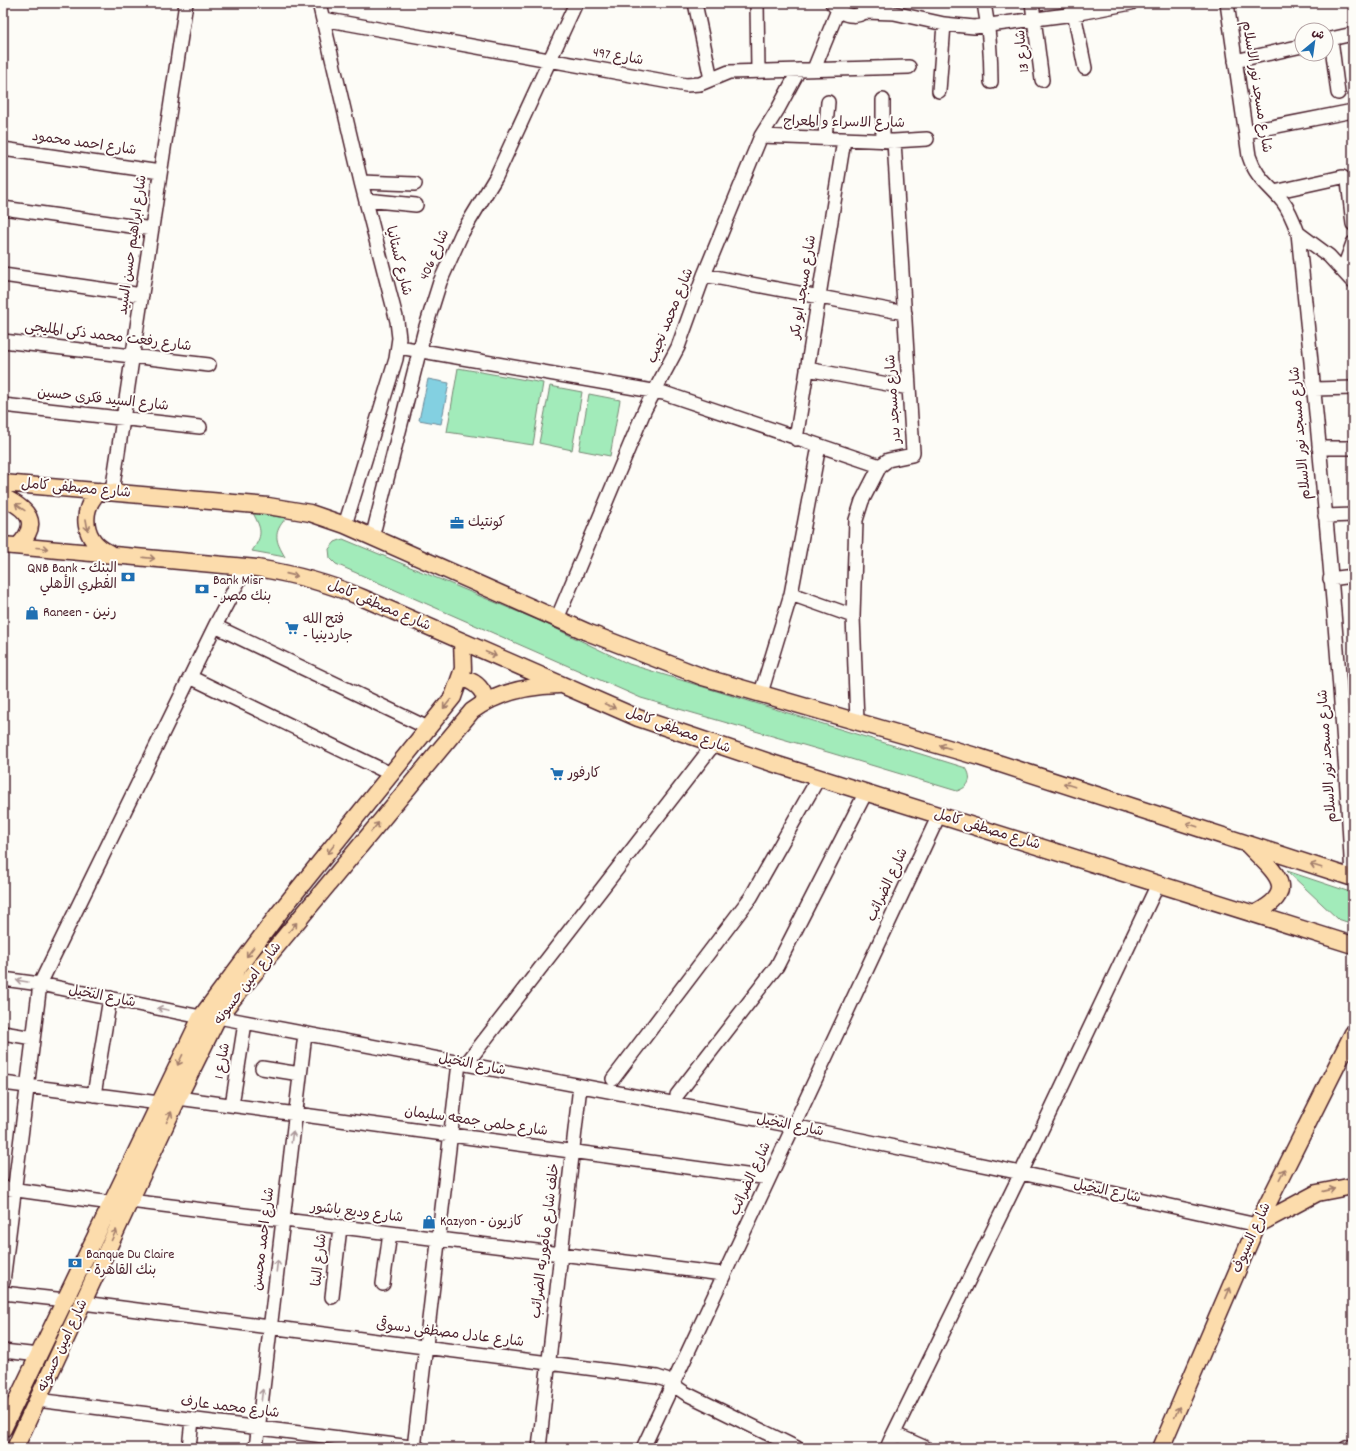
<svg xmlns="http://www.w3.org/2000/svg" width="1356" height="1451" font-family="Dekko,'Playpen Sans Arabic',sans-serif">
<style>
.green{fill:#a2ebba;stroke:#768572}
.water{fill:#83d0e1;stroke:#6c8998}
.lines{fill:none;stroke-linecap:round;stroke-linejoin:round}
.minor-casing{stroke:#4a1f2b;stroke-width:16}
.major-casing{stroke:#4a1f2b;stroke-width:19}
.minor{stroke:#fdfcf7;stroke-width:13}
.major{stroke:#fcdcac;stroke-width:16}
.oneway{stroke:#a37e6c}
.oneway2{stroke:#ac999b}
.labels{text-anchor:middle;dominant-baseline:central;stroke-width:4;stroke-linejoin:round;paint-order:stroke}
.street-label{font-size:14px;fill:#4a1f2b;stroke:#fdfcf7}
.poi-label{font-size:14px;fill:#4a1f2b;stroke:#fdfcf7;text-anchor:start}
</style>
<rect width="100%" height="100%" fill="#fdfcf7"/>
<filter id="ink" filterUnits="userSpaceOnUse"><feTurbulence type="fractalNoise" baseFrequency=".025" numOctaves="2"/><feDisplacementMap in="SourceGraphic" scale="8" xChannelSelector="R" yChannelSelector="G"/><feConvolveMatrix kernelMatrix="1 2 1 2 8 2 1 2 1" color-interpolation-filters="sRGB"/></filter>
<g filter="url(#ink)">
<path class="green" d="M 458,368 L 543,383 L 533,445 L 447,432 Z
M 550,386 L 582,392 L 572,450 L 539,443 Z
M 589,394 L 620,400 L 610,456 L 579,450 Z
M 253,513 L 286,518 C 273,533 275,540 285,557 L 252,551 C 263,535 262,530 253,513 Z
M 343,539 L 540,621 L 629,664 L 966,768 C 973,779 969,787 957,791 L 831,753 L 641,698 L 336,564 L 330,558 L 329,549 L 335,542 Z
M 1287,871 L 1353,893 L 1353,924 L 1338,919 Z"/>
<path class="water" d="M 428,379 L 449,383 L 441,424 L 419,420 Z"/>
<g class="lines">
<g class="minor-casing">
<path id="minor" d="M 319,3 L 361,182 L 397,321 L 399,338 L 396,359 L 345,525
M 695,3 L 711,79
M 757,3 L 758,71
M 832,3 C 841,18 864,21 872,3
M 984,3 C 989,29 991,55 991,82
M 1032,3 L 1042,80
M 1072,3 L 1085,68
M 1227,3 L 1249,156 C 1256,178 1269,185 1283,202 C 1290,211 1294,222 1298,233 C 1320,447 1341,662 1352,877
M 865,12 L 894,13 L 944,24 L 974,27 L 1074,14 L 1131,3
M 323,19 L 686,85 L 700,84 L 729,72 L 909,67
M 1331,39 L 1338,93
M 1326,40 L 1353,34
M 1235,61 L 1302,46
M 814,69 L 838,10
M 939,91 L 944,24
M 883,100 L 883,141
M 1246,132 L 1353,111
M 761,136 L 894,141 L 927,139
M 825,139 L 828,102
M 3,149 L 160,172
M 361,182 L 415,184
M 1274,192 L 1342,177 L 1348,181 L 1353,224
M 366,200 L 416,205
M 3,208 L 152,229
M 1298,233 L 1329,256 L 1353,282
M 1343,270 L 1353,243
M 3,275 L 142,295
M 704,275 L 905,313
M 3,341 L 209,365
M 399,347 L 664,393 L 880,466
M 807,369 L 909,388
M 1314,389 L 1353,388
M 3,405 L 200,427
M 796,439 L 844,140
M 1319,448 L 1353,448
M 112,492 L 186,3
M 1325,516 L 1353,515
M 372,538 L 424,333 L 440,282 L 462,233 L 496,177 L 576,3
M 1330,579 L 1353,576
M 791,594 L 853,616
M 557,619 L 645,409 L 678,347 L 704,275 L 761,136 L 778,109 L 799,70
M 215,626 L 428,728
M 190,677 L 391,774
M 761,693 L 791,594 L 819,446
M 857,721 L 853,616 L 856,520 L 862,501 L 880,466 L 888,460 L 912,455 L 913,452 L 894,141
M 3,979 L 40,984 L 201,1017
M 218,1017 L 793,1126 L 1021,1173 L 1257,1225
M 3,1033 L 33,1038
M 466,1064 L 714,744
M 262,1068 L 300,1074
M 613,1079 L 751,897 L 819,777
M 3,1083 L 159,1103
M 94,1095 L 110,998
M 677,1095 L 777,966 L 866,792
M 178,1098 L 769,1178
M 232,1105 L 245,1023
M 3,1188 L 111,1203
M 130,1201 L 723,1274
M 3,1282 L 40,984 L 215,626 L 246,567
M 383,1284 L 390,1233
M 3,1293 L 65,1300
M 332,1297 L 340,1227
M 83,1303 L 657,1377 L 666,1380 L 685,1393 L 797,1448
M 3,1351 L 39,1355
M 37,1400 L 419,1448
M 891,1439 L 1021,1173 L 1158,884
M 189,1448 L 192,1420
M 256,1448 L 305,1034
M 414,1448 L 459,1063
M 539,1448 L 580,1086
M 643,1448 L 939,815
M 887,1448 L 891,1439 L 899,1436 L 926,1448
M 1346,1448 L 1353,1446"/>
</g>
<g class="major-casing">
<path id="major" d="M 3,483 L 268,506 L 310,513 L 345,525 L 587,632 L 703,677 L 979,757 L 1353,878
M 99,491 C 79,511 83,541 109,553
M 3,497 C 27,509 42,522 18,546
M 3,545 L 257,568 C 293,574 328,583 363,598 L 638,718 L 775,764 L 1353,945
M 461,679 C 474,680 482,688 486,700
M 1248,845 C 1274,872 1302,890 1254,914
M 1257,1225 L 1317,1193 L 1353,1186
M 3,1429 L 201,1017 L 279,913 L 453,697 L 463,669 L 462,641
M 15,1448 L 178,1098 L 218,1017 L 472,711 C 497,692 527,686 559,685
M 1161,1448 L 1257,1225 L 1353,1033"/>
</g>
<use href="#minor" class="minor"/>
<use href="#major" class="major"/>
</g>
<defs><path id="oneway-shaft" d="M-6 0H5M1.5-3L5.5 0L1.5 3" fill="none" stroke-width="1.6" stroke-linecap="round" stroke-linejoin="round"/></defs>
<g class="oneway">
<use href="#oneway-shaft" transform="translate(20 507) rotate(-144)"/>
<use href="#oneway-shaft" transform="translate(87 525) rotate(80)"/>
<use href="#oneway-shaft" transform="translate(42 548) rotate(5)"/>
<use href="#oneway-shaft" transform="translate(149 558) rotate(6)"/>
<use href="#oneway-shaft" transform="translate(292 575) rotate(13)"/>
<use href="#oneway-shaft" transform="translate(491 654) rotate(23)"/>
<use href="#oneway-shaft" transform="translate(447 704) rotate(129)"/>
<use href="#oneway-shaft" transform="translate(610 706) rotate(23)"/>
<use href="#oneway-shaft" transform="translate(945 747) rotate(-164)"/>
<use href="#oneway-shaft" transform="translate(1069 785) rotate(-162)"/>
<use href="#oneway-shaft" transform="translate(1192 825) rotate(-162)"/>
<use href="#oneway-shaft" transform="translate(375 827) rotate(-50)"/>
<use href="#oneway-shaft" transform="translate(331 849) rotate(129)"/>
<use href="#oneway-shaft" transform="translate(1316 866) rotate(-162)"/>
<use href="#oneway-shaft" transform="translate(293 927) rotate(-50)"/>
<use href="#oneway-shaft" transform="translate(250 952) rotate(127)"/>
<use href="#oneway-shaft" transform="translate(180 1060) rotate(116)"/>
<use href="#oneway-shaft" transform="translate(169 1117) rotate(-65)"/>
<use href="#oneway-shaft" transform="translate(1282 1174) rotate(-63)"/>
<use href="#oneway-shaft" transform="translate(1329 1190) rotate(-13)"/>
<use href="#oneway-shaft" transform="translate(114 1235) rotate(-65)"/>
<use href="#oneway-shaft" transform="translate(1228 1293) rotate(-67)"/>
<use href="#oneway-shaft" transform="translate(1177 1412) rotate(-67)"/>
</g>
<g class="oneway2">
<use href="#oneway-shaft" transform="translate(22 981) rotate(-171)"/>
<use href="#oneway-shaft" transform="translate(163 1009) rotate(-168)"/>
<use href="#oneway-shaft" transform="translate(292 1137) rotate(-83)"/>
<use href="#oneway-shaft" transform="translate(277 1266) rotate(-83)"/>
<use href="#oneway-shaft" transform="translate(262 1395) rotate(-83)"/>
</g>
</g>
<defs>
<g id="office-bare" transform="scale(1.08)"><path d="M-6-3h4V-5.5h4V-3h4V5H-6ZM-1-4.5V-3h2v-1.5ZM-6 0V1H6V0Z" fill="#1f6fb2" stroke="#fdfcf7" stroke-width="2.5" paint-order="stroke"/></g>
<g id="bank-bare" transform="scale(1.08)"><path d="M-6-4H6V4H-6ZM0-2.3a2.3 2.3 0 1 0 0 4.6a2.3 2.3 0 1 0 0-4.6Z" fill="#1f6fb2" stroke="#fdfcf7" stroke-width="2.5" paint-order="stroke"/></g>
<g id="shop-bare" transform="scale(1.08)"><path d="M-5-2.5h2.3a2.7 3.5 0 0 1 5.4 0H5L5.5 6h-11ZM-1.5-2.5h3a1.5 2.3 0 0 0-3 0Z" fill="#1f6fb2" stroke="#fdfcf7" stroke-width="2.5" paint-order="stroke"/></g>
<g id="supermarket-bare" transform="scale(1.08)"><path d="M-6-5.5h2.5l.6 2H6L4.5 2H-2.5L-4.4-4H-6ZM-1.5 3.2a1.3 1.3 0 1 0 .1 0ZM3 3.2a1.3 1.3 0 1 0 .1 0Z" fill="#1f6fb2" stroke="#fdfcf7" stroke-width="2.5" paint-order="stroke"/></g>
</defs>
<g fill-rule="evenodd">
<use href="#office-bare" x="457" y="523"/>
<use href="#bank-bare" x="128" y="577"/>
<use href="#bank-bare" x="202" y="589"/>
<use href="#shop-bare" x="32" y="613"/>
<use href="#supermarket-bare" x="292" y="628"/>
<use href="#supermarket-bare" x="557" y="774"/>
<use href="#shop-bare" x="429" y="1222"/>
<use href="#bank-bare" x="75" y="1263"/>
</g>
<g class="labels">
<g class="street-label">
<text transform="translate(1023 51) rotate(-96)">شارع 13</text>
<text transform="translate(618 57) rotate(10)">شارع 497</text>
<text transform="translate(1256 87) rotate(81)">شارع مسجد نور الاسلام</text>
<text transform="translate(844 123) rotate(1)">شارع الاسراء و المعراج</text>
<text transform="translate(84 144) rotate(8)">شارع احمد محمود</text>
<text transform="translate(133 245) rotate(-82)">شارع ابراهيم حسن السيد</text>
<text transform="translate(435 255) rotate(-66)">شارع 406</text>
<text transform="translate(398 261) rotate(76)">شارع كستانيا</text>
<text transform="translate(804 287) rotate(-81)">شارع مسجد ابو بكر</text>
<text transform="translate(671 316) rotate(-68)">شارع محمد نجيب</text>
<text transform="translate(108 337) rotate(7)">شارع رفعت محمد ذكى المليجى</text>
<text transform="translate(894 399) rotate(-94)">شارع مسجد بدر</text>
<text transform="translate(103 400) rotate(6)">شارع السيد فكرى حسين</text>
<text transform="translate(1301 433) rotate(-95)">شارع مسجد نور الاسلام</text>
<text transform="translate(76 489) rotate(5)">شارع مصطفى كامل</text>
<text transform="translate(379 606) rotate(23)">شارع مصطفى كامل</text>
<text transform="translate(678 731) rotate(20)">شارع مصطفى كامل</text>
<text transform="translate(1328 756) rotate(-94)">شارع مسجد نور الاسلام</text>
<text transform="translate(987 830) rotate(17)">شارع مصطفى كامل</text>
<text transform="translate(888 885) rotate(-65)">شارع الضرائب</text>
<text transform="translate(248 984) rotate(-52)">شارع امين حسونه</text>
<text transform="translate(102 997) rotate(11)">شارع النخيل</text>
<text transform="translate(223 1061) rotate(-80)">شارع 1</text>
<text transform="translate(472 1065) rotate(11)">شارع النخيل</text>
<text transform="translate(476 1122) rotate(8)">شارع حلمى جمعه سليمان</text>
<text transform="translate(790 1126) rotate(11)">شارع النخيل</text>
<text transform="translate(751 1179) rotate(-65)">شارع الضرائب</text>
<text transform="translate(1107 1192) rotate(12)">شارع النخيل</text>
<text transform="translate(357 1213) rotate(7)">شارع وديع باشور</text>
<text transform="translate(1252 1238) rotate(-66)">شارع السيوف</text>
<text transform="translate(264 1239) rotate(-83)">شارع احمد محسن</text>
<text transform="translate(546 1241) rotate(-83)">خلف شارع مأموريه الضرائب</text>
<text transform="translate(320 1260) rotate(-84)">شارع البنا</text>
<text transform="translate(450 1334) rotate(7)">شارع عادل مصطفى دسوقى</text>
<text transform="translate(63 1346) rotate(-65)">شارع امين حسونه</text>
<text transform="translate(230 1408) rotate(7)">شارع محمد عارف</text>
</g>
<g class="poi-label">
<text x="468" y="523">كونتيك</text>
<text x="117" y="569" text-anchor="end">QNB Bank - البنك<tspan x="117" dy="16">القطري الأهلي</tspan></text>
<text x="213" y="581">Bank Misr<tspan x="213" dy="16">- بنك مصر</tspan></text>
<text x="43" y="613">Raneen - رنين</text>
<text x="303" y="620">فتح الله<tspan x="303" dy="16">- جاردينيا</tspan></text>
<text x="568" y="774">كارفور</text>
<text x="440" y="1222">Kazyon - كازيون</text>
<text x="86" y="1255">Banque Du Claire<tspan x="86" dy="16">- بنك القاهرة</tspan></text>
</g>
</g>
<rect width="1356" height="1451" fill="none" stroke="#fdfcf7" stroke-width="16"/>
<rect x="8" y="8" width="1340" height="1435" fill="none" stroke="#4a1f2b" stroke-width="1.5" filter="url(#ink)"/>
<g transform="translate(1314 42) rotate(29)"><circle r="19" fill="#fdfcf7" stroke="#b5a4a5"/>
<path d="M0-3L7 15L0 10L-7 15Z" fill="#1f6fb2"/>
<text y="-6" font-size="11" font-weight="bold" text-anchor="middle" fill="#4a1f2b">ش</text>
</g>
</svg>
